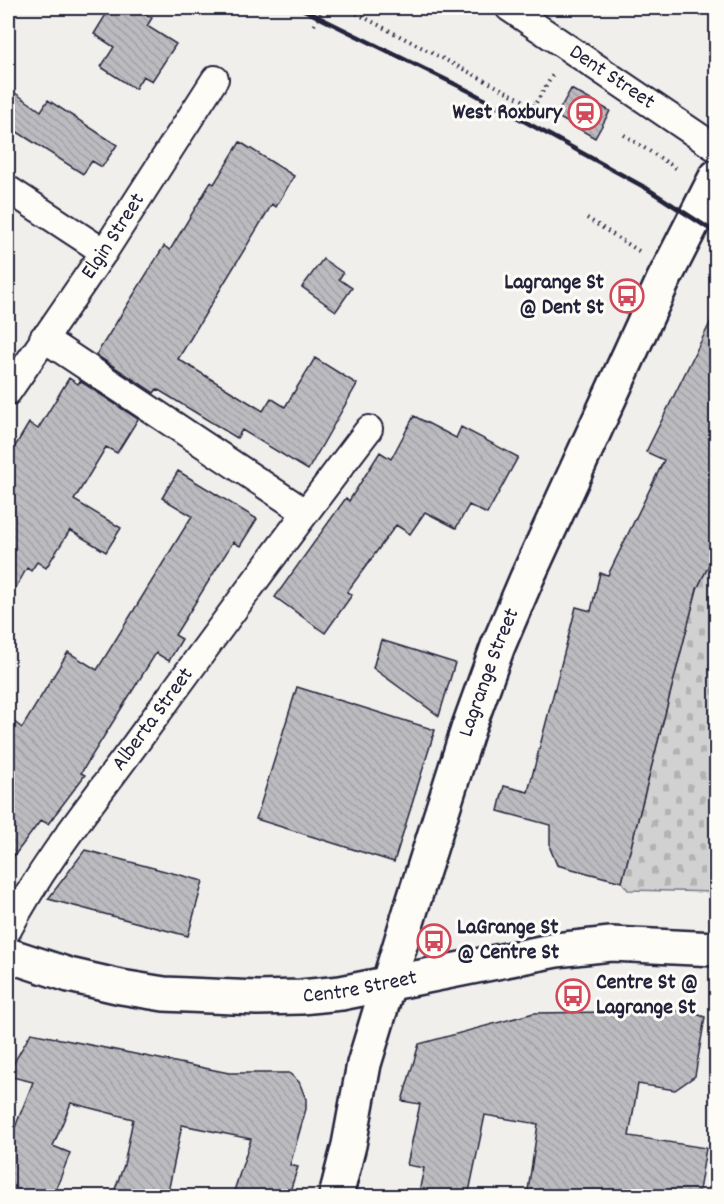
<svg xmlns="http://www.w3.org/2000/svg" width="724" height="1204" font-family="Dekko,sans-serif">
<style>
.cemetery{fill:url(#cemetery-stones);stroke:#7a7a86;stroke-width:1.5}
.building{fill:url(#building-back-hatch);stroke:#22223b;stroke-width:1.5}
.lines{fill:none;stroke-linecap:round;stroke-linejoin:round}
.minor-casing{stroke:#22223b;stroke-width:30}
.secondary-casing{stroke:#22223b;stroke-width:38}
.path{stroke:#22223b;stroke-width:4;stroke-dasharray:1.5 4.5;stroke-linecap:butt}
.minor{stroke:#fdfcf7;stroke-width:26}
.secondary{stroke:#fdfcf7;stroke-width:33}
.rail{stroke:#22223b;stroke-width:4.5}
.labels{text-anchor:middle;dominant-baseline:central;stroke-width:6;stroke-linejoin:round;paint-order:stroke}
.street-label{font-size:22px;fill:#22223b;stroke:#fdfcf7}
.poi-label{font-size:22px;font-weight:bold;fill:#22223b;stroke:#fdfcf7;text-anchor:end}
</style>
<defs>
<pattern id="cemetery-stones" width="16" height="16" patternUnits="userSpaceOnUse" patternTransform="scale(1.5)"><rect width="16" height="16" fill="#d2d1d1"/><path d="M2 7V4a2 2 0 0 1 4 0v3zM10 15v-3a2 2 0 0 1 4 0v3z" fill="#b4b3b4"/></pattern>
<pattern id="building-back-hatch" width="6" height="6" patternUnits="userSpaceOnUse" patternTransform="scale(1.5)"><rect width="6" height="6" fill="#bcbcc0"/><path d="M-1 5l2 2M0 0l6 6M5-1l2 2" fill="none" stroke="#a1a1a6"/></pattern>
</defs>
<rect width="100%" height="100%" fill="#f0efec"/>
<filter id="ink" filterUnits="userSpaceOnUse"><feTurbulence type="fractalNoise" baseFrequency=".0167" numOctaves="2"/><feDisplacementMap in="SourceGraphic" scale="12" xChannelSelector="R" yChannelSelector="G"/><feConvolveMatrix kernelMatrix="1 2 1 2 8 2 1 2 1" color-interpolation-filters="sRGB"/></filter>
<g filter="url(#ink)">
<path class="cemetery" d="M 716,550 L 716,892 L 628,890 L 622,882 L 697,589 Z"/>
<path class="building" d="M 110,8 L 136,8 L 152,18 L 147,26 L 176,44 L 152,81 L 143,76 L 135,89 L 101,67 L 114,47 L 94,34 Z
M 8,88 L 41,111 L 48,100 L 117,145 L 102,167 L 92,161 L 83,174 L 8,126 Z
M 571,89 L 610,111 L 595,138 L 556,116 Z
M 240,142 L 294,176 L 276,207 L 272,204 L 178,359 L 263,411 L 271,398 L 285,407 L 315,358 L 357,384 L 308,470 L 242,430 L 237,438 L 157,389 L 154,393 L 96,355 L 164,246 L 170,250 L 211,182 L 214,184 Z
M 323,259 L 343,273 L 339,279 L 352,288 L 336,311 L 302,287 Z
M 717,309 L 717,549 L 697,589 L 622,882 L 557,865 L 550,848 L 550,825 L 498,811 L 504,786 L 528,792 L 576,607 L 591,611 L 600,573 L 608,575 L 664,460 L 646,452 Z
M 69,378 L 78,384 L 80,381 L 138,419 L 117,453 L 106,447 L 74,500 L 121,528 L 106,552 L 70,530 L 46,568 L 37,562 L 31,571 L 27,568 L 8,601 L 8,458 L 29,423 L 38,429 Z
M 414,416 L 456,438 L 461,427 L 518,457 L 487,514 L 469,505 L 456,528 L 425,512 L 410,534 L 396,525 L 347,592 L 352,595 L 325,633 L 275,597 L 346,498 L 349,501 L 380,452 L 391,459 Z
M 178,471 L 257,519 L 240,546 L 233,542 L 175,635 L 182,639 L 169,661 L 156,653 L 81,773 L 85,775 L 48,824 L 41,820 L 8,864 L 8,717 L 22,728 L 68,652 L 97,670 L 192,516 L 162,498 Z
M 381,640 L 455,663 L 439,716 L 373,668 Z
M 297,687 L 435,730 L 394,862 L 256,819 Z
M 85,850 L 203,881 L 188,936 L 48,899 Z
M 687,1011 L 705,1017 L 695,1076 L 675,1090 L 638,1084 L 629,1136 L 706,1148 L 698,1197 L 527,1197 L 538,1124 L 485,1115 L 468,1197 L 418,1197 L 424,1168 L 407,1165 L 420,1104 L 402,1101 L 419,1044 L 534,1013 Z
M 31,1033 L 229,1073 L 289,1073 L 299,1082 L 306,1099 L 306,1109 L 290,1165 L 298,1167 L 288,1197 L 232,1197 L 251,1139 L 182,1125 L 167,1197 L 112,1197 L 124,1165 L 133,1119 L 71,1103 L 53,1146 L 70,1153 L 53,1197 L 8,1197 L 8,1145 L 33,1082 L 8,1076 L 8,1073 Z"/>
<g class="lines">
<g class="minor-casing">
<g id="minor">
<path id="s1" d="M 509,8 L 716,148"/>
<path d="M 8,189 L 104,252"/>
<path d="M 43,338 L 305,512"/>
<path id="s2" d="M 8,392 L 104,252 L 215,79"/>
<path id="s3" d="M 8,930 C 47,856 98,796 147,728 C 220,628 293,528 369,429"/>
</g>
</g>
<g class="secondary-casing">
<g id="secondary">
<path id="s4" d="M 8,955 L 69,975 L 121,987 L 164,994 L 257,998 L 301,997 L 341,993 L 556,950 L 611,944 L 716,949"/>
<path id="s5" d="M 336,1196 L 349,1145 L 364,1064 L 411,909 L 469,726 L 498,646 L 527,578 L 663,281 L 716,177"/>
</g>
</g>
<path class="path" d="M 346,8 L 534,106 L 554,73
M 314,25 L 324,8
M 624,135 L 679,170
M 587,218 L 642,253"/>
<use href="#minor" class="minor"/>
<use href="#secondary" class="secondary"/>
<path class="rail" d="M 300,8 L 471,92 L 646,188 L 716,233"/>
</g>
</g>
<defs>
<g id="station-ring" transform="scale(1.725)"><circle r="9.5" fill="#fdfcf7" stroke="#d1495b" stroke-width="1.5"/><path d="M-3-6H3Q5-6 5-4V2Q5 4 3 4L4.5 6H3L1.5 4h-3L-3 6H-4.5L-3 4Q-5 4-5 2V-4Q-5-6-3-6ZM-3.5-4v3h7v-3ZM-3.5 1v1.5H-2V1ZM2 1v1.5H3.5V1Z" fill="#d1495b"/></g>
<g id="bus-ring" transform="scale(1.725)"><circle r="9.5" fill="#fdfcf7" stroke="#d1495b" stroke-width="1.5"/><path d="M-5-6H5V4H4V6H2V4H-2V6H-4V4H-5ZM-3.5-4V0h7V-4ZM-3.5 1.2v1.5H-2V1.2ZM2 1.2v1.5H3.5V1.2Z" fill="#d1495b"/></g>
</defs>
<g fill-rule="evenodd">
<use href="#station-ring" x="585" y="113"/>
<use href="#bus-ring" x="627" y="296"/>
<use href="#bus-ring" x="434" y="941"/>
<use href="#bus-ring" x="573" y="996"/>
</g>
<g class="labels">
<g class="street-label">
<text stroke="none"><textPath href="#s1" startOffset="124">Dent Street</textPath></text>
<text stroke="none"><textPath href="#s2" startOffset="188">Elgin Street</textPath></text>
<text stroke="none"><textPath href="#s5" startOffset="546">Lagrange Street</textPath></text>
<text stroke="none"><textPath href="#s3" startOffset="256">Alberta Street</textPath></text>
<text stroke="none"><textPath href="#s4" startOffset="358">Centre Street</textPath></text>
</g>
<g class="poi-label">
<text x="562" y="113">West Roxbury</text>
<text x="604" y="283">Lagrange St<tspan x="604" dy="25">@ Dent St</tspan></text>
<text x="457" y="928" text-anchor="start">LaGrange St<tspan x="457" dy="25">@ Centre St</tspan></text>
<text x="596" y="983" text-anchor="start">Centre St @<tspan x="596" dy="25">Lagrange St</tspan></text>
</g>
</g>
<rect width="724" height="1204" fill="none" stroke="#fdfcf7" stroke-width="30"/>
<rect x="15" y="15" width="694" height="1174" fill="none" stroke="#22223b" stroke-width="2" filter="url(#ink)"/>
</svg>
